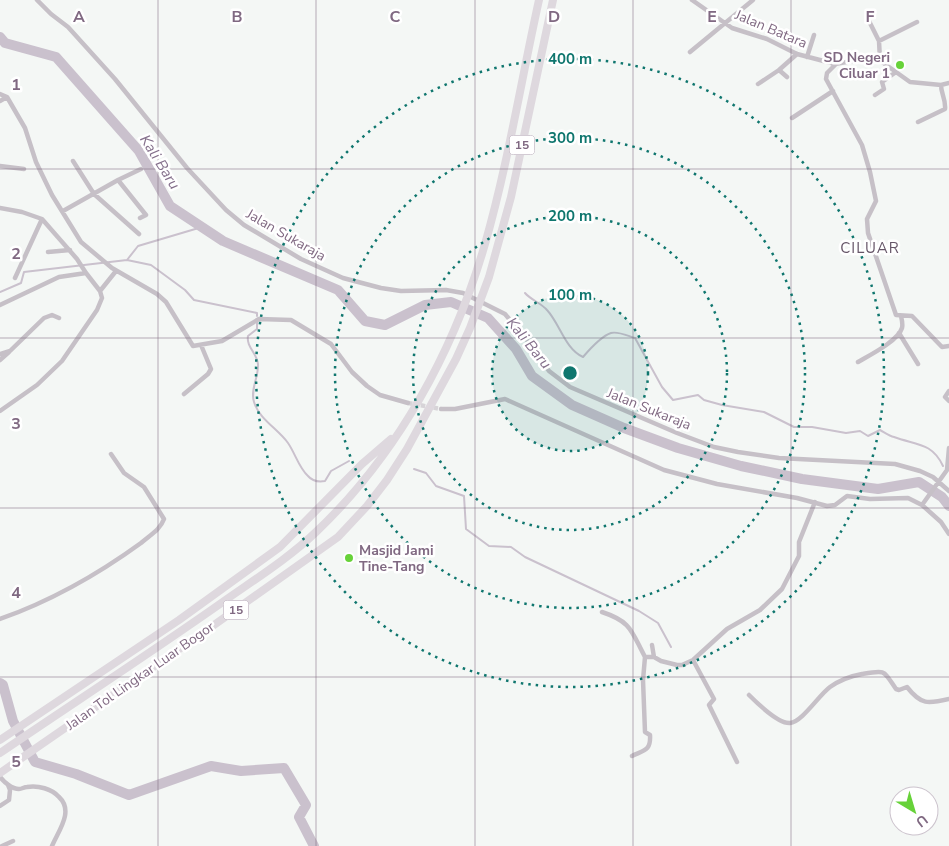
<svg xmlns="http://www.w3.org/2000/svg" width="949" height="846" font-family="'Nunito Sans',sans-serif">
<style>
.lines{fill:none;stroke-linecap:round;stroke-linejoin:round}
.stream{stroke:#cac1cd;stroke-width:2}
.river{stroke:#cac1cd;stroke-width:10}
.minor-tunnel{stroke:#d7d4d8;stroke-width:4.5;stroke-dasharray:4.5 2;stroke-linecap:butt}
.minor{stroke:#c6c0c7;stroke-width:4.5}
.motorway{stroke:#ded8de;stroke-width:8}
.grid{fill:none;stroke:#806982;stroke-width:1;stroke-opacity:0.55}
.ring{fill:none;stroke:#0f766e;stroke-width:2.5;stroke-dasharray:2.5 5}
.poi-dot{fill:#67d239;stroke:#fff;stroke-width:2}
.labels{text-anchor:middle;dominant-baseline:central;stroke-width:5;stroke-linejoin:round;paint-order:stroke}
.shield{fill:#fff;stroke:#a696a8;stroke-width:1}
.shield-label{font-size:12px;font-weight:bold;fill:#806982}
.street-label{font-size:14px;fill:#806982;stroke:#fff}
.poi-label{font-size:14px;font-weight:bold;fill:#806982;stroke:#fff;text-anchor:end}
.water-label{font-size:15px;font-style:italic;fill:#846f8b;stroke:#fff}
.neighbourhood-label{font-size:15px;letter-spacing:1px;fill:#665668;stroke:#fff}
.grid-label{font-size:16px;text-anchor:middle;font-weight:bold;fill:#806982;stroke:#fff;stroke-width:5;stroke-linejoin:round;paint-order:stroke}
.centre{fill:#0f766e;stroke:#fff;stroke-width:2.5}
.ring-label{font-size:15px;text-anchor:middle;font-weight:bold;fill:#0f766e;stroke:#fff;stroke-width:5;stroke-linejoin:round;paint-order:stroke}
</style>
<rect width="100%" height="100%" fill="#f4f7f5"/>
<g class="lines">
<path class="stream" d="M 127,260 L 151,265 L 185,290 L 194,300 L 257,313 L 257,316
M 0,292 L 21,283 L 24,272 L 127,260 L 138,246 L 202,227
M 525,293 C 531,300 541,303 547,310 C 560,324 565,349 583,357 C 589,350 602,336 611,333 C 618,331 628,336 635,338 L 662,387 L 673,400 L 698,395 L 704,400 L 722,405 L 764,412 L 794,427 L 812,427 L 846,433 L 860,431 L 868,436 L 880,430 C 884,432 889,436 894,437 C 915,445 932,442 943,466
M 257,322 L 257,329 L 248,336 C 246,347 257,353 258,364 C 259,376 250,390 254,402 C 259,419 278,429 288,443 C 295,453 299,468 308,476 C 313,482 319,482 325,481 L 331,471 L 349,461
M 414,469 L 426,473 L 436,486 L 464,496 L 466,529 L 489,546 L 511,547 L 525,557 L 639,611 L 658,623 L 671,647"/>
<path class="river" d="M 0,37 L 5,43 L 56,57 L 139,151 L 170,206 L 223,241 L 338,290 L 365,321 L 385,325 L 425,305 L 451,302 L 488,318 L 516,349 L 532,376 L 572,405 L 624,428 L 678,448 L 741,466 L 802,479 L 878,489 L 919,482 L 942,497 L 949,506
M 0,683 L 3,685 L 13,721 L 35,762 L 76,774 L 129,795 L 211,766 L 241,771 L 284,768 L 306,805 L 299,817 L 314,846"/>
<path class="minor-tunnel" d="M 408,403 L 441,409"/>
<path class="minor" d="M 37,0 L 51,14 L 68,27 L 115,79 L 187,168 L 226,210 L 244,225 L 301,259 L 343,278 L 381,288 L 401,291 L 446,290 L 463,293 L 505,314 L 527,340 L 549,371 L 570,387 L 677,433 L 714,447 L 738,452 L 779,458 L 895,464 L 920,471 L 933,477 L 949,491
M 692,0 L 732,28 L 767,39 L 797,54 L 835,64 L 875,57 L 910,82 L 941,85 L 949,83
M 868,19 L 879,41 L 880,60
M 879,41 L 917,22
M 690,52 L 753,0
M 807,57 L 814,35
M 836,64 L 827,73 L 826,79 L 862,145 L 870,172 L 876,201 L 867,219 L 868,233 L 895,312 L 896,315 L 912,316 L 942,347 L 949,346
M 787,77 L 779,70 L 797,54
M 758,84 L 779,70
M 0,94 L 7,97 L 25,128 L 36,162 L 52,195 L 81,242 L 112,268 L 157,294 L 166,302 L 193,346 L 222,341 L 259,319 L 291,320 L 331,344 L 352,372 L 367,386 L 380,395 L 408,403
M 875,95 L 884,89 L 882,82 L 896,72
M 0,101 L 7,97
M 792,118 L 833,91
M 918,122 L 945,109 C 946,99 941,94 941,85
M 73,161 L 94,194 L 139,234
M 0,166 L 24,169
M 118,180 L 146,215 L 140,218
M 0,208 L 22,212 L 42,219 L 77,259 L 86,273 L 100,291 L 102,298 L 97,310 L 62,361 L 37,385 L 0,411
M 63,211 L 118,180 L 141,169
M 48,252 L 70,250
M 15,278 L 42,219
M 100,291 L 116,271
M 0,305 L 59,277 L 86,273
M 899,333 L 918,364
M 0,354 L 10,351 L 44,318 L 52,315 L 59,318
M 0,360 L 9,352
M 858,362 C 870,355 898,341 902,328 C 903,324 902,320 901,316
M 949,391 L 945,397 L 949,401
M 184,394 L 208,374 L 211,369 L 201,345
M 441,409 L 455,409 L 505,399 L 664,470 L 717,484 L 797,498 L 827,506 L 835,505 L 847,496 L 870,499 L 908,498 L 922,505 L 941,522 L 949,534
M 922,505 L 947,470 L 949,448
M 602,612 C 632,622 631,631 645,657
M 0,619 C 51,601 97,575 141,543 C 150,535 160,530 164,519 L 144,487 L 124,473 L 111,454
M 652,645 L 654,657 L 661,661 L 677,665 L 682,665 L 693,660 L 727,629 L 760,610 L 782,589 L 799,556 L 799,542 L 815,502
M 693,660 L 714,699 L 709,705 L 737,762
M 749,695 C 757,703 779,724 790,723 C 802,722 819,695 830,687 C 840,680 851,676 862,674 C 886,670 883,670 896,689 L 899,690 L 907,687 C 921,705 928,704 949,699
M 632,756 C 644,750 651,751 650,735 L 645,732 L 643,680 L 645,657 L 654,657
M 0,777 C 4,782 12,789 19,789 C 22,789 24,787 27,787 C 38,785 52,789 59,797 C 74,811 59,830 52,846
M 0,806 L 9,800 L 10,790 L 8,785
M 2,846 L 13,841"/>
<path class="motorway" d="M 0,740 L 179,620 L 280,547 L 362,464 L 391,439
M 0,753 C 75,702 152,652 227,599 C 257,578 290,557 316,532 C 398,454 454,351 485,244 C 508,164 521,81 539,0
M 0,773 L 214,625 L 338,537 L 367,506 L 387,480 L 407,449 L 456,359 L 470,328 L 489,277 L 511,197 L 553,0"/>
</g>
<path class="grid" d="M 158,0 L 158,846M 316,0 L 316,846M 475,0 L 475,846M 633,0 L 633,846M 791,0 L 791,846M 0,169 L 949,169M 0,338 L 949,338M 0,508 L 949,508M 0,677 L 949,677"/>
<circle cx="570" cy="373" r="78" fill="#0f766e" fill-opacity=".12"/>
<g class="ring">
<circle cx="570" cy="373" r="78"/>
<circle cx="570" cy="373" r="157"/>
<circle cx="570" cy="373" r="235"/>
<circle cx="570" cy="373" r="314"/>
</g>
<g class="poi-dot">
<circle cx="900" cy="65" r="5"/>
<circle cx="349" cy="558" r="5"/>
</g>
<g class="labels">
<g class="shield">
<rect x="509.5" y="135.5" width="25" height="19" rx="4"/>
<rect x="223.5" y="600.5" width="25" height="19" rx="4"/>
</g>
<g class="shield-label">
<text x="522" y="145">15</text>
<text x="236" y="610">15</text>
</g>
<g class="street-label">
<text transform="translate(771 29) rotate(23)">Jalan Batara</text>
<text transform="translate(286 235) rotate(30)">Jalan Sukaraja</text>
<text transform="translate(649 409) rotate(22)">Jalan Sukaraja</text>
<text transform="translate(140 676) rotate(-35)">Jalan Tol Lingkar Luar Bogor</text>
</g>
<g class="poi-label">
<text x="890" y="57">SD Negeri<tspan x="890" dy="16">Ciluar 1</tspan></text>
<text x="359" y="550" text-anchor="start">Masjid Jami<tspan x="359" dy="16">Tine-Tang</tspan></text>
</g>
<g class="water-label">
<text transform="translate(160 162) rotate(58)">Kali Baru</text>
<text transform="translate(529 343) rotate(51)">Kali Baru</text>
</g>
<g class="neighbourhood-label">
<text x="870" y="248">CILUAR</text>
</g>
</g>
<g class="grid-label">
<text x="79" y="22">A</text>
<text x="237" y="22">B</text>
<text x="395" y="22">C</text>
<text x="554" y="22">D</text>
<text x="712" y="22">E</text>
<text x="870" y="22">F</text>
<text x="16" y="90">1</text>
<text x="16" y="259">2</text>
<text x="16" y="429">3</text>
<text x="16" y="598">4</text>
<text x="16" y="767">5</text>
</g>
<circle cx="570" cy="373" r="8" class="centre"/>
<g class="ring-label">
<text x="570" y="64">400 m</text>
<text x="570" y="143">300 m</text>
<text x="570" y="221">200 m</text>
<text x="570" y="300">100 m</text>
</g>
<g transform="translate(914 811) rotate(142)"><circle r="24" fill="#ffffff" stroke="#ccc3cd"/>
<path d="M0-4L9 19L0 12L-9 19Z" fill="#67d239"/>
<text y="-8" font-size="14" font-weight="bold" text-anchor="middle" fill="#806982">U</text>
</g>
</svg>
